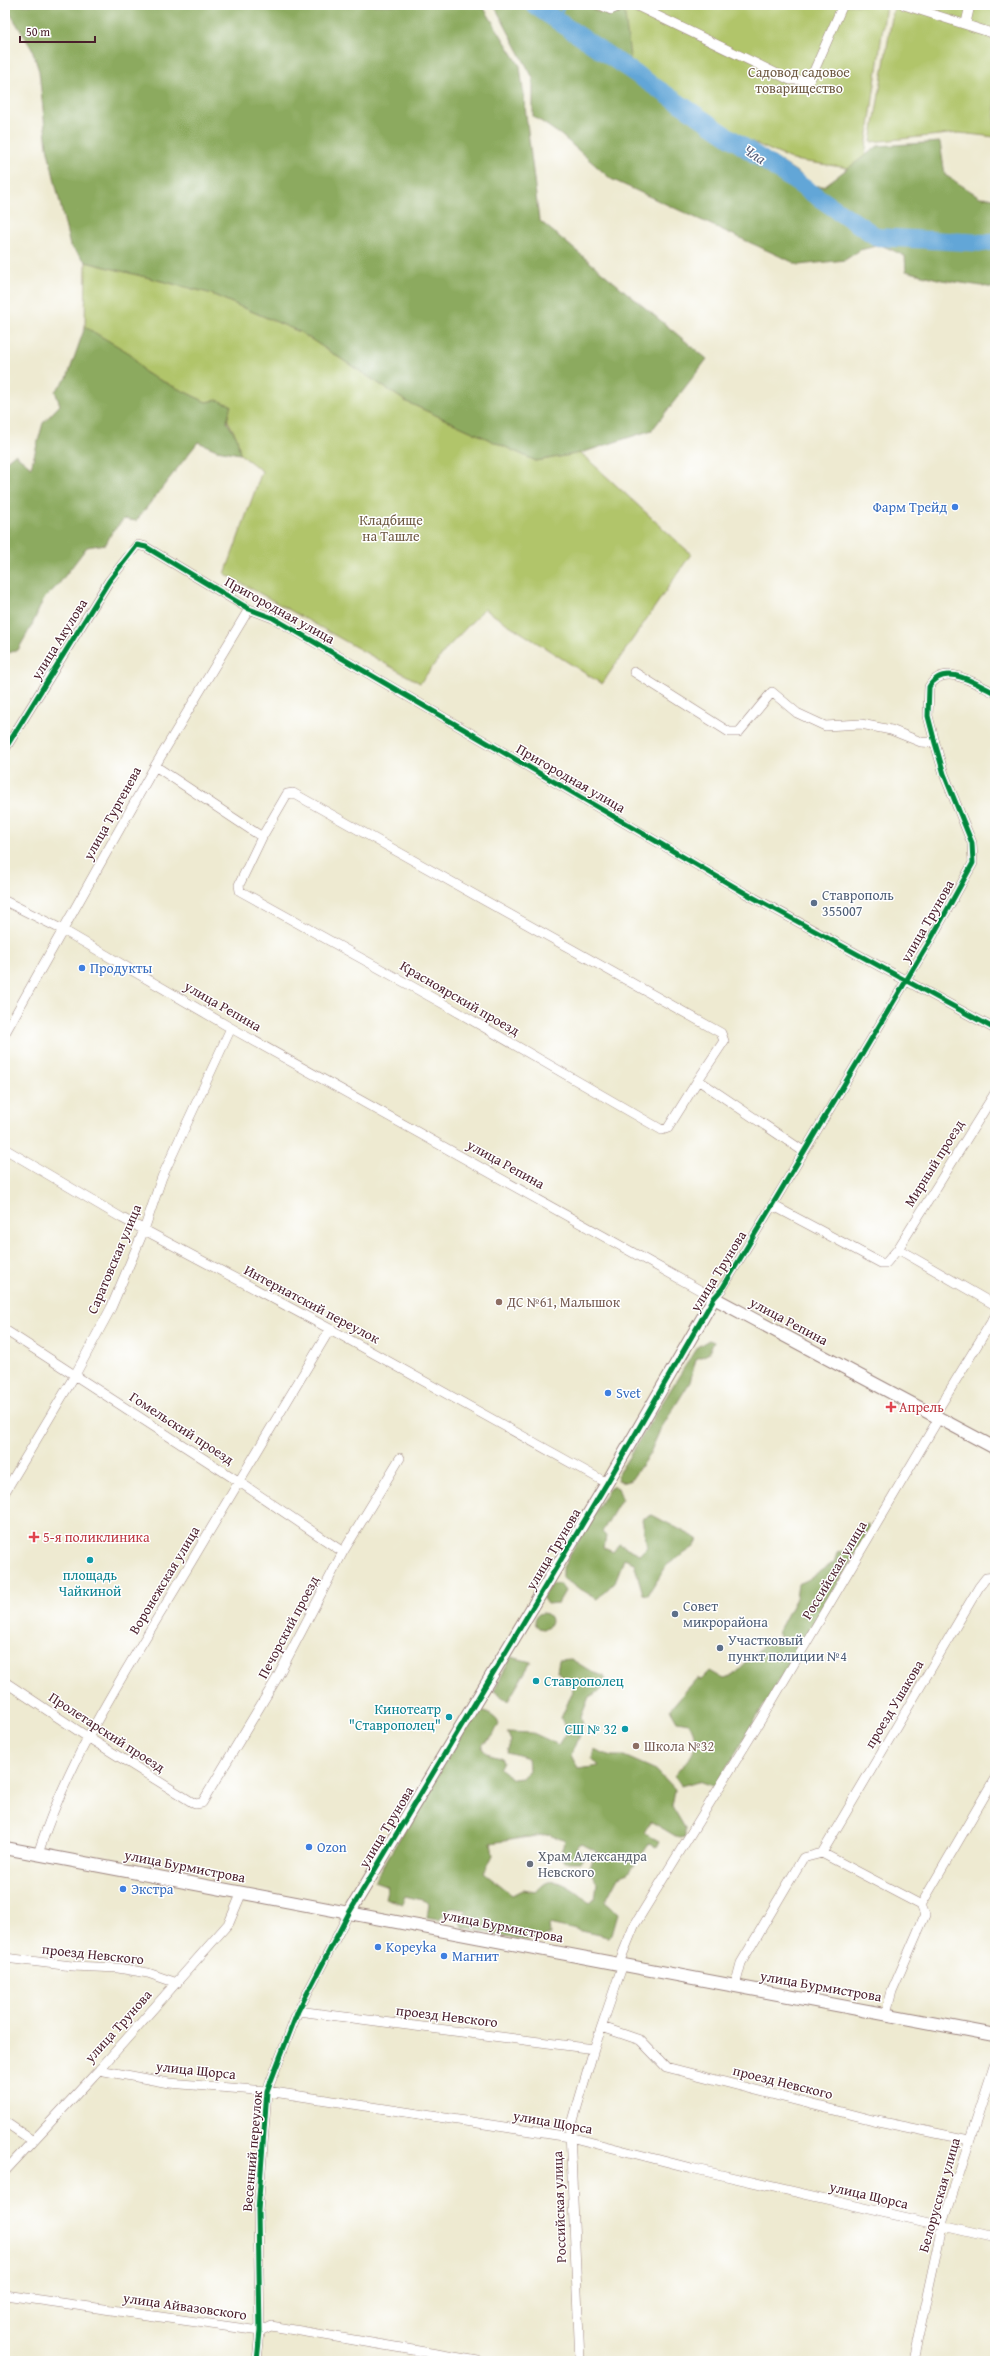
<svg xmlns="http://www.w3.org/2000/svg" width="1000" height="2366" font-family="'Gentium Book Plus',serif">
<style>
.green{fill:#b1c56a;stroke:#7e724a}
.forest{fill:#8caa5e;stroke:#6b6444;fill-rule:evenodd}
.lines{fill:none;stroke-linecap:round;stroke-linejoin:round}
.stream{stroke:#62a6d7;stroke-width:3}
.river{stroke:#62a6d7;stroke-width:18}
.minor-casing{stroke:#9c847e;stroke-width:10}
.tertiary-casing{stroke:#9c847e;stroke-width:14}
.minor{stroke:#fff;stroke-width:9}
.tertiary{stroke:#fff;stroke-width:12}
.cycleway-casing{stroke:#fff;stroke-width:8}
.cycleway{stroke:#00873e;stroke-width:5}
.shop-dot{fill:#3f7fe0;stroke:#fff;stroke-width:1.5}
.service-dot{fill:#5c6f8a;stroke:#fff;stroke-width:1.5}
.education-dot{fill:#8d6e63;stroke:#fff;stroke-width:1.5}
.health-dot{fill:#e0444e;stroke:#fff;stroke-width:1.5}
.culture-dot{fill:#0f9aa8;stroke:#fff;stroke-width:1.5}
.worship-dot{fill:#6b7280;stroke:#fff;stroke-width:1.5}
.labels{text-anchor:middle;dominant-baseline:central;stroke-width:3;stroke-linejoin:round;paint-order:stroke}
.park-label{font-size:14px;fill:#6e5941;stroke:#fff}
.shop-label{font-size:14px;fill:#366cbe;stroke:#fff;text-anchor:start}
.street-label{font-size:14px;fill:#4a1f2b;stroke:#fff}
.service-label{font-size:14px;fill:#4e5e75;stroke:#fff;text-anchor:start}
.education-label{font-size:14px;fill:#785e54;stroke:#fff;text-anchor:start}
.health-label{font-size:14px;fill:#be3a42;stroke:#fff;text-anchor:start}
.culture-label{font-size:14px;fill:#0d838f;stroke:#fff;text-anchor:end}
.worship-label{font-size:14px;fill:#5b616d;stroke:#fff;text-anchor:start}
.water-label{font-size:15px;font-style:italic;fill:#555c78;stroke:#fff}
</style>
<rect width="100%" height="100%" fill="#fff"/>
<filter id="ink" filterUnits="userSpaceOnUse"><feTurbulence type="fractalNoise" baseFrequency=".025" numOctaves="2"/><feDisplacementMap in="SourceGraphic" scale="8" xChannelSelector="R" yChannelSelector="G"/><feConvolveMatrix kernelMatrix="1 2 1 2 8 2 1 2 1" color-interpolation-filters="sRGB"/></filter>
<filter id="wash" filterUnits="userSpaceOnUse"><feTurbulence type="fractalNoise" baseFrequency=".012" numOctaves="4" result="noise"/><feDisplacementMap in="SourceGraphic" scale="16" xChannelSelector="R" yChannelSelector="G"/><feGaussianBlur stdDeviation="0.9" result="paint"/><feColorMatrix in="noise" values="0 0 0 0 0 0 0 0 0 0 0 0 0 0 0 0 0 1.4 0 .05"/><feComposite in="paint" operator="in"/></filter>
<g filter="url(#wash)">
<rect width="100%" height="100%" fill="#eeead1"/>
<path class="green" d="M 517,5 L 886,5 L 863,170 L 793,160 L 611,80 Z
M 896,5 L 995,5 L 995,137 L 959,133 L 871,142 L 893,11 Z
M 86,262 L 209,293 L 300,332 L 407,402 L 536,461 L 581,453 L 691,554 L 602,684 L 484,609 L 447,648 L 420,683 L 225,574 L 262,471 L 240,454 L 237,438 L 217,400 L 206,402 L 145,373 L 130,354 L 85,327 Z"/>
<path class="forest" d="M 5,5 L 482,5 L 520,66 L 539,220 L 707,359 L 652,430 L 581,453 L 536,461 L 407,402 L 300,332 L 209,293 L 86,262 L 70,246 L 47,147 L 39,71 L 32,49 Z
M 494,5 L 585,5 L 600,13 L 624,7 L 631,65 L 800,174 L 805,186 L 824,186 L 878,146 L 940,142 L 945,175 L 980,197 L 995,198 L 995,288 L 942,280 L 906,271 L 905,256 L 881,245 L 860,250 L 845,260 L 799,265 L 611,179 L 561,135 L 533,116 L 533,78 Z
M 85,327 L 131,354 L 145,373 L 206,402 L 217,400 L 231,405 L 227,422 L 237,438 L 240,454 L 217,450 L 198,442 L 136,521 L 124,519 L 112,532 L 106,544 L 87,547 L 58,585 L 43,600 L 32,625 L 18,650 L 5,654 L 5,462 L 15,454 L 31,467 L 43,423 L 60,405 L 55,391 L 67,378 Z
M 709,1340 L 714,1342 L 708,1354 L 696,1359 L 690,1382 L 660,1430 L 650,1453 L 631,1480 L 625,1482 L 618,1480 L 617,1476 L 697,1347 Z
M 614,1486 L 618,1488 L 622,1498 L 602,1532 L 606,1536 L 604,1548 L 613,1552 L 619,1544 L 640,1554 L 647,1547 L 642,1519 L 652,1515 L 698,1539 L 694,1547 L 667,1565 L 648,1595 L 643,1594 L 634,1563 L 624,1559 L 615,1582 L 597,1599 L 562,1578 L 562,1569 L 609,1488 Z
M 868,1524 L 870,1529 L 715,1787 L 698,1781 L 681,1786 L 674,1776 C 690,1756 703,1748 689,1723 L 677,1721 L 670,1709 L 697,1678 L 701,1680 L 710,1671 L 724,1679 L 731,1677 L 770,1639 L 777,1643 L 782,1641 L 778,1632 L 796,1598 L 798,1584 C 812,1579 821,1571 834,1562 L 837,1553 L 847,1550 C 850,1536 856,1531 868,1524 Z
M 551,1584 L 560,1584 L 565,1591 L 558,1603 L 547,1604 L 542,1597 Z
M535 1621a8 8 0 1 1 16 0a8 8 0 1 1-16 0Z
M 511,1657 L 531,1662 L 508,1701 L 494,1691 Z
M 571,1659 L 594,1673 L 604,1676 L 607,1683 L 600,1691 L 589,1697 L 581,1717 L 583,1725 L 571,1755 L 578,1769 L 599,1766 L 592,1758 L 594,1749 L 611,1756 L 624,1756 L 656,1770 L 675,1790 L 672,1806 L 685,1828 L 685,1837 L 679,1838 L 650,1821 L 644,1833 L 659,1841 L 656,1847 L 649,1844 L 646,1847 L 629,1873 L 618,1877 L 605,1902 L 618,1913 L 612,1934 L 608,1937 L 549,1924 L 550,1935 L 528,1941 L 463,1927 L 460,1923 L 463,1914 L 466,1913 L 466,1910 L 451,1908 L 438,1920 L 427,1918 L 429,1904 L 426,1901 L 405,1896 L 402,1904 L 385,1898 L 388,1886 L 374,1881 L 475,1712 C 484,1710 494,1715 499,1723 L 493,1736 L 483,1744 L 482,1748 L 486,1753 L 501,1757 L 503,1763 L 499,1768 L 513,1779 L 522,1778 L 529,1770 L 528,1758 L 507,1752 L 511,1741 L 507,1732 L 533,1733 L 559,1745 L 570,1728 L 564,1725 L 561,1718 L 573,1691 L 567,1680 L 557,1671 L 559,1660 ZM 549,1834 L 565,1841 L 560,1854 L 564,1862 L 581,1862 L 584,1855 L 576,1848 L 582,1844 L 601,1854 L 595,1853 L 590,1868 L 597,1883 L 595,1899 L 589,1903 C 580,1894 559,1876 546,1883 C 542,1885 539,1889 536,1892 L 522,1890 L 512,1895 L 484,1873 L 493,1855 L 491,1843 Z"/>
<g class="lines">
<path class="stream" d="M 558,21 L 564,5"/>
<path class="river" d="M 534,5 L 877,237 L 984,243 L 995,241"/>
</g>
</g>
<g filter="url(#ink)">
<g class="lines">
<g class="minor-casing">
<path id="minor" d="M 600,5 L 611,10 L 622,5
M 635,5 L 790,80 L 810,80 L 842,7 L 844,5
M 904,5 L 995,34
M 966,23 L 970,5
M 634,672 L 729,732 L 739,732 L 772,692 L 797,713 L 825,726 L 861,724 L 891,730 L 921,742 L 935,743
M 5,749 L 109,581 L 137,545 L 146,547 L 249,609 L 273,618 L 745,893 L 995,1029
M 155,766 L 262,837 L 239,885 L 240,891 L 449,1007 L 662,1130 L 668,1128 L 698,1080 L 803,1151
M 262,837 L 287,794 L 293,793 L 721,1033 L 724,1041 L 698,1080
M 5,901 L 63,930 L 231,1028 L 714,1298 L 722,1289 L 931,939 L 973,863 L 972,843 L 944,774 L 935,743 L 928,716 L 929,687 C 944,661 976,684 995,693
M 5,1033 L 155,766 L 249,609
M 5,1149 L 122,1218 L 330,1329 L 607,1483
M 772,1205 L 881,1263 L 886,1263 L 898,1249 L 995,1093
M 898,1249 L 995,1305
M 5,1330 L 238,1481 L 343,1552
M 934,1416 L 995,1316
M 5,1492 L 75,1375 L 111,1308 L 144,1230 L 162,1177 L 231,1028
M 5,1682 L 89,1738 L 195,1804 L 202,1803 L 277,1678 L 343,1552 L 400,1458
M 822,1853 L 921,1905
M 38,1854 C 67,1761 125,1672 175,1589 C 227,1502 278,1415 330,1329
M 5,1958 L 72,1966 L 118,1968 L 148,1973 L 177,1983
M 619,1963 L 634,1926 L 762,1718 L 939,1418
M 735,1986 L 741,1963 L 803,1858 L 822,1853 L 979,1587 L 986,1578 L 995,1577
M 298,2011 L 594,2049
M 886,2013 L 892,1991 L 925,1915 L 921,1905 L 995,1778
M 602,2027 L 640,2040 L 666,2067 L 873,2120 L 969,2140
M 99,2070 L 169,2083 L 267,2091 L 570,2137 L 691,2168 L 995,2238
M 5,2122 L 33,2141
M 5,2171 L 99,2070 L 229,1923 L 242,1892
M 5,2295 L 260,2331 L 271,2326 L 478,2361
M 257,2361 L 260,2331 L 258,2211 L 267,2091 L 298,2011 L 349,1913
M 580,2361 L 570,2131 L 594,2049 L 623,1964
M 913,2361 L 942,2226 L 995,2063"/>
</g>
<g class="tertiary-casing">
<path id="tertiary" d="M 5,1848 L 995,2035
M 349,1913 L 607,1483 L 714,1298 L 995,1448"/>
</g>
<use href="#minor" class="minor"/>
<use href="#tertiary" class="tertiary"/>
<g class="cycleway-casing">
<path id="cycleway" d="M 5,749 L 109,581 L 137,545 L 146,547 L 249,609 L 273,618 L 745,893 L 995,1029
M 257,2361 L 260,2331 L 258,2211 L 267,2091 L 298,2011 L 349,1913 L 607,1483 L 714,1298 L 722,1289 L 931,939 L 973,863 L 972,843 L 944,774 L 935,743 L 928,716 L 929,687 C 944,661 976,684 995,693"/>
</g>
<use href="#cycleway" class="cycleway"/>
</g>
</g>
<g class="shop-dot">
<circle cx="955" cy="507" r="4"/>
<circle cx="82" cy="968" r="4"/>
<circle cx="608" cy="1393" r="4"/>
<circle cx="309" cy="1847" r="4"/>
<circle cx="123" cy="1889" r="4"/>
<circle cx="378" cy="1947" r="4"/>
<circle cx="444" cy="1956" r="4"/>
</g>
<g class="service-dot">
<circle cx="814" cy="903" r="4"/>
<circle cx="675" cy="1614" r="4"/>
<circle cx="720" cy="1648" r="4"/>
</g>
<g class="education-dot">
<circle cx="499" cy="1302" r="4"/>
<circle cx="636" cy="1746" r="4"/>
</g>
<g class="health-dot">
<path d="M889 1401h4v4h4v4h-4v4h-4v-4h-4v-4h4z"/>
<path d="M32 1531h4v4h4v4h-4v4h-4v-4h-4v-4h4z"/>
</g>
<g class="culture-dot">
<circle cx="90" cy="1560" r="4"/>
<circle cx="536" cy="1681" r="4"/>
<circle cx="449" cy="1717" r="4"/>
<circle cx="625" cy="1729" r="4"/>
</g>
<circle class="worship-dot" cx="530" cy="1864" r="4"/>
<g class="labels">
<g class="park-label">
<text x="799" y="72">Садовод садовое<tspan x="799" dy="16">товарищество</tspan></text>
<text x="391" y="520">Кладбище<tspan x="391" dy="16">на Ташле</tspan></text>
</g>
<g class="shop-label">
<text x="947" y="507" text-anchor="end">Фарм Трейд</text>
<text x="90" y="968">Продукты</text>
<text x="616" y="1393">Svet</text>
<text x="317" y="1847">Ozon</text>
<text x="131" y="1889">Экстра</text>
<text x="386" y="1947">Kopeyka</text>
<text x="452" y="1956">Магнит</text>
</g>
<g class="street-label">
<text transform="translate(280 610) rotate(29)">Пригородная улица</text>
<text transform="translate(59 639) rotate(-58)">улица Акулова</text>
<text transform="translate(571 778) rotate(30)">Пригородная улица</text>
<text transform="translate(112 813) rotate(-61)">улица Тургенева</text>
<text transform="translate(927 921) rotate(-60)">улица Трунова</text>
<text transform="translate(460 998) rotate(30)">Красноярский проезд</text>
<text transform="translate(223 1006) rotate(30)">улица Репина</text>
<text transform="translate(934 1163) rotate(-58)">Мирный проезд</text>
<text transform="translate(506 1164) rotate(29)">улица Репина</text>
<text transform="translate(114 1259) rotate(-67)">Саратовская улица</text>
<text transform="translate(718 1271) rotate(-58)">улица Трунова</text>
<text transform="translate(312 1304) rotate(28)">Интернатский переулок</text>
<text transform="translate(789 1321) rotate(28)">улица Репина</text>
<text transform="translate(182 1428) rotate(33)">Гомельский проезд</text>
<text transform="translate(553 1549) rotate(-59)">улица Трунова</text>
<text transform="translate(834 1570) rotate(-59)">Российская улица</text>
<text transform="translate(164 1580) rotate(-59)">Воронежская улица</text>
<text transform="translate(288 1627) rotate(-62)">Печорский проезд</text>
<text transform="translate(894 1704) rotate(-59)">проезд Ушакова</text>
<text transform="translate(107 1732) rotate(33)">Пролетарский проезд</text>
<text transform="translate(386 1827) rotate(-59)">улица Трунова</text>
<text transform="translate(185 1866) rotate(11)">улица Бурмистрова</text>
<text transform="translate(503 1926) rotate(11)">улица Бурмистрова</text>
<text transform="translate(93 1954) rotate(6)">проезд Невского</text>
<text transform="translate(821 1986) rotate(10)">улица Бурмистрова</text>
<text transform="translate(447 2016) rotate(7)">проезд Невского</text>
<text transform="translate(118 2026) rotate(-48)">улица Трунова</text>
<text transform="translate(196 2070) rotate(6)">улица Щорса</text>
<text transform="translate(783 2082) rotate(14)">проезд Невского</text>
<text transform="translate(553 2122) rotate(10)">улица Щорса</text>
<text transform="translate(252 2151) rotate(-85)">Весенний переулок</text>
<text transform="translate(869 2195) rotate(13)">улица Щорса</text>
<text transform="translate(939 2195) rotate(-74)">Белорусская улица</text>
<text transform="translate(559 2207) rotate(-92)">Российская улица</text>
<text transform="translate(185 2306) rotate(8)">улица Айвазовского</text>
</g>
<g class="service-label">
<text x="822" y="895">Ставрополь<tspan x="822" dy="16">355007</tspan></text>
<text x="683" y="1606">Совет<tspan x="683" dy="16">микрорайона</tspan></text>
<text x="728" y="1640">Участковый<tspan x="728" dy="16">пункт полиции №4</tspan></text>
</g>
<g class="education-label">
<text x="507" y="1302">ДС №61, Малышок</text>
<text x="644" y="1746">Школа №32</text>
</g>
<g class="health-label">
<text x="899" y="1407">Апрель</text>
<text x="43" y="1537">5-я поликлиника</text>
</g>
<g class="culture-label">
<text x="90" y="1575" text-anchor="middle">площадь<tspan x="90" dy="16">Чайкиной</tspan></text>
<text x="544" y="1681" text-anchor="start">Ставрополец</text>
<text x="441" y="1709">Кинотеатр<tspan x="441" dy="16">"Ставрополец"</tspan></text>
<text x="617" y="1729">СШ № 32</text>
</g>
<g class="worship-label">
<text x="538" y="1856">Храм Александра<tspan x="538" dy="16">Невского</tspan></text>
</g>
<g class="water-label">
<text transform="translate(755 154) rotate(34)">Чла</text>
</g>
</g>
<rect width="1000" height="2366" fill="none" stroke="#fff" stroke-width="20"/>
<path d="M20 36v6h75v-6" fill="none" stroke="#4a1f2b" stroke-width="2"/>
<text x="26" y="36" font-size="12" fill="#4a1f2b" stroke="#ffffff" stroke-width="3" paint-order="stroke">50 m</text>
</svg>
